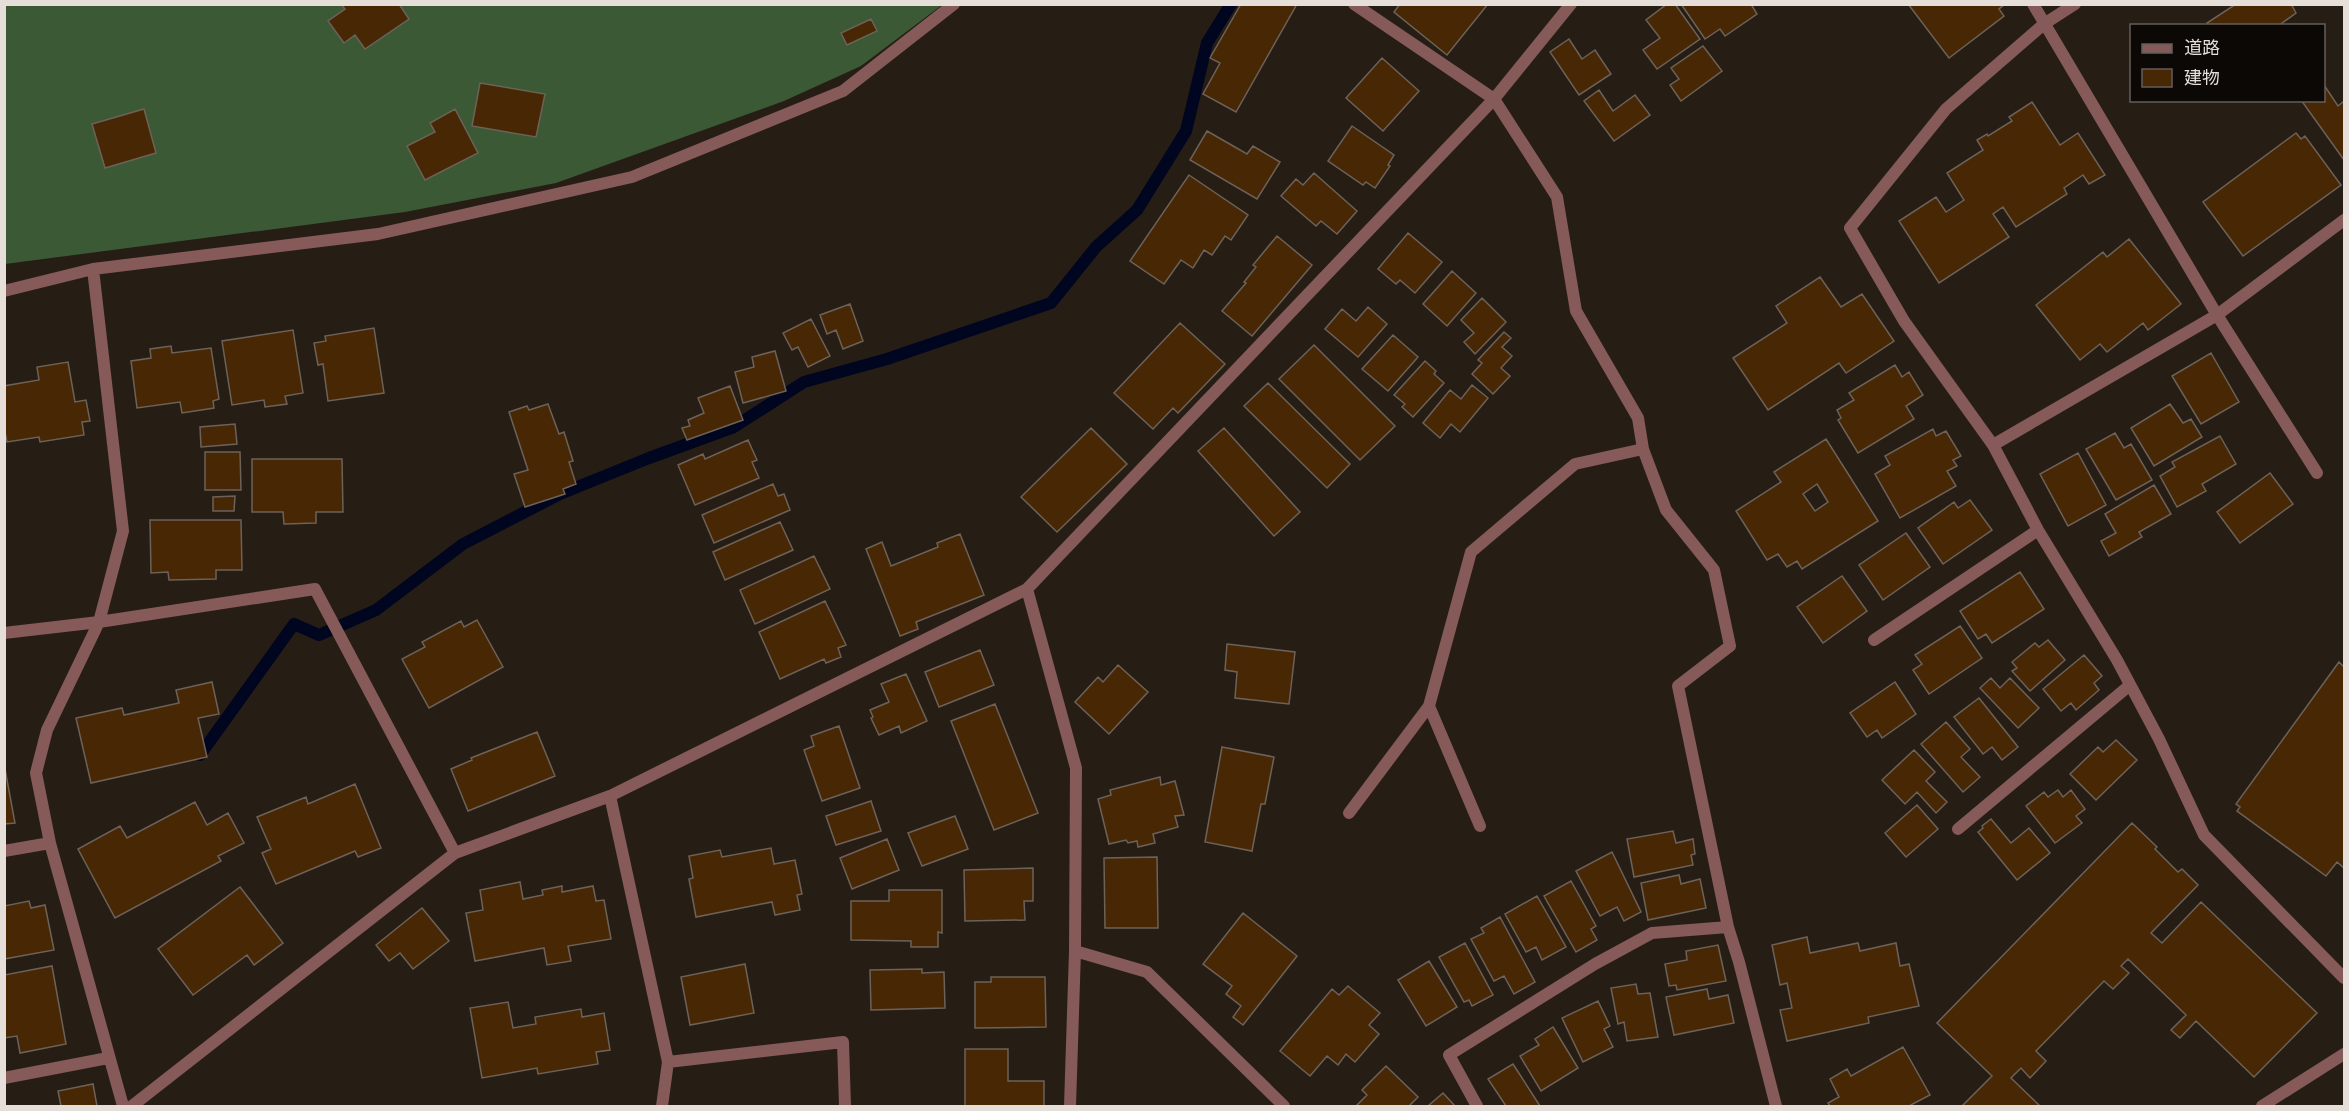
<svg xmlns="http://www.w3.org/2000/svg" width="2349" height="1111" font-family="Lato,'Noto Sans JP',sans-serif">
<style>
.forest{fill:#3c5935}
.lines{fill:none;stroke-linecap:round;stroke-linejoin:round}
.stream{stroke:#000520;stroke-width:12}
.building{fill:#482704;stroke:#6d6259;stroke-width:1.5;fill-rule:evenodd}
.street{stroke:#855a59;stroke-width:12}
</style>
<rect width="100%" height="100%" fill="#261d15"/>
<path class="forest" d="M 4,5 L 942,5 L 861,66 L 784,101 L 556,183 L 405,212 L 5,264 Z"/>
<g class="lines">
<path class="stream" d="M 200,755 L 294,624 L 319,635 L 376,610 L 463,544 L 560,494 L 649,458 L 734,427 L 804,382 L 887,359 L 1051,303 L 1096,247 L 1137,210 L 1186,131 L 1207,43 L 1231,4"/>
</g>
<path class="building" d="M 341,4 L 399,4 L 409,19 L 365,49 L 355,35 L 344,43 L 328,21 L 345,9 Z
M 1241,4 L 1297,4 L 1236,112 L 1203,94 L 1220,63 L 1210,58 Z
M 1400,4 L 1488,4 L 1447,55 L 1394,12 Z
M 1667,4 L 1675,4 L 1700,39 L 1657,69 L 1643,50 L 1660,38 L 1646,20 Z
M 1681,4 L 1751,4 L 1757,14 L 1725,36 L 1720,29 L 1705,39 Z
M 1908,4 L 2005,4 L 1999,9 L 2004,16 L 1949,58 Z
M 2236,4 L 2291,4 L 2296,13 L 2278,26 L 2209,26 L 2207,23 Z
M 871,19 L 877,31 L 847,45 L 841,33 Z
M 1569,39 L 1582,59 L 1595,50 L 1611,74 L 1579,95 L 1550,52 Z
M 1703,46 L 1722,71 L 1681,101 L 1670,85 L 1679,79 L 1671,68 Z
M 1382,58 L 1419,91 L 1383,131 L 1346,98 Z
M 480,83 L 545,94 L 536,137 L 472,126 Z
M 2324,85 L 2338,106 L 2344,101 L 2344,160 L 2301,100 L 2324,100 Z
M 1599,90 L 1613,111 L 1635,95 L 1650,115 L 1614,141 L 1584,101 Z
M 2032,102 L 2060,145 L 2078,133 L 2105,175 L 2089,184 L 2083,175 L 2064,188 L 2067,194 L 2016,227 L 2003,207 L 1993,214 L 2009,237 L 1939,283 L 1899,221 L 1936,197 L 1946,212 L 1964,200 L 1947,173 L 1983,150 L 1977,140 L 1987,134 L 1988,136 L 2012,121 L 2009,117 Z
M 144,109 L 156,153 L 105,168 L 92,124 Z
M 455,109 L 478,153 L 425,180 L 407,146 L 435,132 L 430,123 Z
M 1352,126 L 1394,155 L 1388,165 L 1390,166 L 1375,188 L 1366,182 L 1363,185 L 1328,161 Z
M 1207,131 L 1247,154 L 1253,146 L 1280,162 L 1257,199 L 1190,160 Z
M 2296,133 L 2301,139 L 2305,136 L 2341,185 L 2243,256 L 2203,202 Z
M 1314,173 L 1357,211 L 1337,234 L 1321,221 L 1316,226 L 1281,196 L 1296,179 L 1303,185 Z
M 1189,175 L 1248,215 L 1231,240 L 1225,236 L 1212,255 L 1204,250 L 1193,268 L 1181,260 L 1164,284 L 1130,261 Z
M 1408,233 L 1442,262 L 1415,293 L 1400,280 L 1396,284 L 1378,269 Z
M 1277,236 L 1312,265 L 1252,336 L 1222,311 L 1246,283 L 1244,282 L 1256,267 L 1253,265 Z
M 2129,239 L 2181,304 L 2148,330 L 2143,323 L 2107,352 L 2100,344 L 2080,360 L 2036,305 L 2103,252 L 2107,257 Z
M 1452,271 L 1476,293 L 1447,326 L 1423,304 Z
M 1820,277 L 1841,307 L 1862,294 L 1894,341 L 1846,373 L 1839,363 L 1768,410 L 1733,358 L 1787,323 L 1776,306 Z
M 1482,298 L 1506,322 L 1475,354 L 1464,342 L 1474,333 L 1461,320 Z
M 850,304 L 863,341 L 843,349 L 836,330 L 827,334 L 820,315 Z
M 1368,307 L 1387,324 L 1358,357 L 1325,329 L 1342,309 L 1356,321 Z
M 811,319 L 830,356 L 808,367 L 798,347 L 792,350 L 783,333 Z
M 1180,323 L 1225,364 L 1178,413 L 1173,408 L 1153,429 L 1114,393 Z
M 374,328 L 384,393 L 328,401 L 323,364 L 318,365 L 314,343 L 326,341 L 325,336 Z
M 293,330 L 303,393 L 285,396 L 287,404 L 265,407 L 264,400 L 232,405 L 222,341 Z
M 1504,332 L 1511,338 L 1502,347 L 1512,356 L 1501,368 L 1510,376 L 1493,394 L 1472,374 L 1482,363 L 1478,360 Z
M 1393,335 L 1418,357 L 1388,391 L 1362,369 Z
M 1314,345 L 1395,426 L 1360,460 L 1279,379 Z
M 171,346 L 172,353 L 211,348 L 219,399 L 213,401 L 214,408 L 182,413 L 180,402 L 137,408 L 131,361 L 151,358 L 150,349 Z
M 775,351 L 786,391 L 743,403 L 735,372 L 754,367 L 752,357 Z
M 2211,353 L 2239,402 L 2201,424 L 2172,376 Z
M 1425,361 L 1436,371 L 1434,374 L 1444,383 L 1413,417 L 1402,407 L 1405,404 L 1394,395 Z
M 68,362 L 75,402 L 86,400 L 90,421 L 82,422 L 84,435 L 40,442 L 39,437 L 7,442 L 4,427 L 4,386 L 39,380 L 37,367 Z
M 1895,365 L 1902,377 L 1909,372 L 1923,395 L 1906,406 L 1914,419 L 1858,453 L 1838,420 L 1841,418 L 1837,410 L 1854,400 L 1849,393 Z
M 1268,383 L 1350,464 L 1327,488 L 1244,406 Z
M 1472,385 L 1488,398 L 1460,432 L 1451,424 L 1440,438 L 1423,423 L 1450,390 L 1461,399 Z
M 730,386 L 743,420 L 687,440 L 682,428 L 690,426 L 688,420 L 704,413 L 698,398 Z
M 548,404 L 559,434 L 564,432 L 573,461 L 569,462 L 576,484 L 563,489 L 565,494 L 525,507 L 514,474 L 528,470 L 509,412 L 527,406 L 529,410 Z
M 2170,404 L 2183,423 L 2191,419 L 2202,437 L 2154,466 L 2131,428 Z
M 235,424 L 237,444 L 201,447 L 200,427 Z
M 1091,428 L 1127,464 L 1057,532 L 1021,497 Z
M 1224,428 L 1300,512 L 1274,536 L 1198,451 Z
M 1933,429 L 1936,436 L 1946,431 L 1961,456 L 1953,460 L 1957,466 L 1947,471 L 1956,486 L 1900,518 L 1875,474 L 1890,465 L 1885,456 Z
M 2115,433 L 2124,448 L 2131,444 L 2152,480 L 2116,500 L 2086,449 Z
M 2220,436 L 2236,464 L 2202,484 L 2206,491 L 2177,507 L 2160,476 L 2175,467 L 2172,462 Z
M 1826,439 L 1878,521 L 1802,569 L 1797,561 L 1787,567 L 1778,554 L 1767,560 L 1736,511 L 1781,482 L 1774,472 ZM 1817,484 L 1828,502 L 1815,511 L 1803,494 Z
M 748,440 L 757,460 L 752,462 L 759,478 L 695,505 L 678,465 L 703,454 L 705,459 Z
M 205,452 L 240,452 L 241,490 L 205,490 Z
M 2078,453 L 2106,505 L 2068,526 L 2040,474 Z
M 252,459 L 342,459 L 343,512 L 316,512 L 316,523 L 284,524 L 283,512 L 252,512 Z
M 2270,473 L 2293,504 L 2240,543 L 2217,512 Z
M 773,484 L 778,496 L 784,494 L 790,510 L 714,543 L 702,515 Z
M 2154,485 L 2171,514 L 2139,532 L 2142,537 L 2109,556 L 2101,541 L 2116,533 L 2105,514 Z
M 235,496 L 234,511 L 213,511 L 213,497 Z
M 1970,500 L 1992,530 L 1943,564 L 1918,528 L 1954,502 L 1958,508 Z
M 150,520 L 241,520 L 242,570 L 216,570 L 216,579 L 169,580 L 168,572 L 151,573 Z
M 780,522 L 793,550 L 725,580 L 713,552 Z
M 1906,533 L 1930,567 L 1883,600 L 1859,565 Z
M 960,534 L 984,595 L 916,622 L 918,629 L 900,636 L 866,549 L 882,542 L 891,566 L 938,547 L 937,543 Z
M 814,556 L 830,589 L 755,624 L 740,590 Z
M 2020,572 L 2044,609 L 1992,643 L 1986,634 L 1978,639 L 1960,611 Z
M 1842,576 L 1867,611 L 1823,643 L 1797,607 Z
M 825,601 L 846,645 L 838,648 L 841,657 L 826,663 L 824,659 L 780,679 L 759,632 Z
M 477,620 L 503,667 L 429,708 L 402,659 L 425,647 L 422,642 L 461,621 L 464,627 Z
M 1960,626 L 1982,658 L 1929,694 L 1913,670 L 1922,664 L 1915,655 Z
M 2048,640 L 2065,660 L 2030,691 L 2012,671 L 2017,668 L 2012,662 L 2035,643 L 2039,647 Z
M 1227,644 L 1295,652 L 1289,704 L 1235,698 L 1237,672 L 1225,670 Z
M 980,650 L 994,685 L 939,707 L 925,672 Z
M 2084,655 L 2102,676 L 2094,683 L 2099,690 L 2076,710 L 2071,703 L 2061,711 L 2043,689 Z
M 2339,662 L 2344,667 L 2344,868 L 2337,862 L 2326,876 L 2237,811 L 2240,807 L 2236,804 Z
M 1118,665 L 1148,692 L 1109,734 L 1075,702 L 1098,677 L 1103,682 Z
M 906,674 L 927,721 L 901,733 L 899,726 L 879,735 L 871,718 L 873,717 L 870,710 L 889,702 L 881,684 Z
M 1991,678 L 2000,688 L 2010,678 L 2039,708 L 2018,728 L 1980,688 Z
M 212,682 L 219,714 L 198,718 L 207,757 L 91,783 L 76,718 L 122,708 L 124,715 L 179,703 L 176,690 Z
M 1895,682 L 1916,714 L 1882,738 L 1877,730 L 1867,737 L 1850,713 Z
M 1979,698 L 2018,747 L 2002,760 L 1992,747 L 1983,754 L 1954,717 Z
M 995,704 L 1038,813 L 994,830 L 951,721 Z
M 1946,722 L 1970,749 L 1961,757 L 1980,777 L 1963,792 L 1921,744 Z
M 839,726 L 860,788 L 822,801 L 804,750 L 814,746 L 811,736 Z
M 537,732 L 555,776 L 468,811 L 451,769 L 472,760 L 471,758 Z
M 2116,740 L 2137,760 L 2096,800 L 2070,774 L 2098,747 L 2103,752 Z
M 1222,747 L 1274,757 L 1265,804 L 1261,804 L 1252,851 L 1205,842 Z
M 1914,750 L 1935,772 L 1926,781 L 1947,802 L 1936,813 L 1917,792 L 1905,804 L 1882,780 Z
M 5,769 L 15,823 L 4,824 L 4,770 Z
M 1160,777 L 1161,785 L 1175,781 L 1184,815 L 1175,816 L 1178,827 L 1153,834 L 1155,843 L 1138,847 L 1137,841 L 1128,843 L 1126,840 L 1109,844 L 1098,799 L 1111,795 L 1110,790 Z
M 355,784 L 381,848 L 358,857 L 355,851 L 276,884 L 262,853 L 271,849 L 257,817 L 306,797 L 308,804 Z
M 2058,790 L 2063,797 L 2071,790 L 2085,809 L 2076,816 L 2082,823 L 2055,843 L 2026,806 L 2044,792 L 2048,797 Z
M 871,801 L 881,831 L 836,845 L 826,816 Z
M 195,802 L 207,825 L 228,813 L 244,843 L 218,856 L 221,861 L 115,918 L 78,849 L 120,826 L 127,838 Z
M 1917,805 L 1938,829 L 1906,857 L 1885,833 Z
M 955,816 L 968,849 L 922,866 L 908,833 Z
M 1991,819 L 2011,843 L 2029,828 L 2050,853 L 2017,880 L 1978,832 L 1983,828 L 1982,826 Z
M 2132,823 L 2157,847 L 2155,849 L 2178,872 L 2182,869 L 2198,885 L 2151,933 L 2162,943 L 2201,902 L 2317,1013 L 2254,1077 L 2196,1021 L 2180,1038 L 2171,1030 L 2186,1015 L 2128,959 L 2121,966 L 2129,973 L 2113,989 L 2104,981 L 2036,1051 L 2046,1061 L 2030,1078 L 2021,1068 L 2011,1078 L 2040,1106 L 1962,1106 L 1992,1076 L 1937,1023 Z
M 1673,831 L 1676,843 L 1693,839 L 1695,854 L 1691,855 L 1693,865 L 1634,877 L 1627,839 Z
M 887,839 L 899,870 L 852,889 L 840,858 Z
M 771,848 L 774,864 L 795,860 L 802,894 L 797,895 L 800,910 L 775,915 L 772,902 L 696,917 L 689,879 L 693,878 L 689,856 L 720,850 L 722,857 Z
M 1612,852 L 1641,912 L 1624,921 L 1617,907 L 1600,916 L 1576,871 Z
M 1157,857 L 1158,928 L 1105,928 L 1104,858 Z
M 1033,868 L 1033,901 L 1024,901 L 1025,920 L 965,921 L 964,870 Z
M 1679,875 L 1681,884 L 1700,879 L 1706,908 L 1648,920 L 1641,883 Z
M 1571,881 L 1596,926 L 1591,929 L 1597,940 L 1576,952 L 1544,896 Z
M 520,882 L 523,899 L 543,895 L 542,890 L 562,886 L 562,892 L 593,886 L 596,901 L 604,900 L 611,939 L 568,946 L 571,961 L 547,965 L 544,948 L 475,961 L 466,913 L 483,910 L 480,890 Z
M 240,887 L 283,943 L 254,965 L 247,955 L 193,995 L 158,949 Z
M 889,890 L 942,890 L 942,933 L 938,932 L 938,947 L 911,947 L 911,941 L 851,940 L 851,901 L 889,901 Z
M 1537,896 L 1566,947 L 1542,960 L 1536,947 L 1526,952 L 1505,914 Z
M 29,901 L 31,908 L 45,905 L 54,950 L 4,959 L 4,906 Z
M 422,908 L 449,941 L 413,969 L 400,953 L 389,961 L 376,945 Z
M 1243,913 L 1297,956 L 1243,1025 L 1233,1017 L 1241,1006 L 1226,994 L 1232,986 L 1203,964 Z
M 1500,917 L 1535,982 L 1514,994 L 1504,976 L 1494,981 L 1471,939 L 1484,933 L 1481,928 Z
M 1807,937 L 1810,953 L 1858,943 L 1860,951 L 1896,943 L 1900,966 L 1909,964 L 1919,1006 L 1868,1017 L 1869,1023 L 1787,1041 L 1780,1010 L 1792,1008 L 1787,983 L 1780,985 L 1772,945 Z
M 1465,943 L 1493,995 L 1472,1006 L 1469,1000 L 1464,1002 L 1439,957 Z
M 1718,945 L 1726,981 L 1677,990 L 1676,985 L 1669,986 L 1665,964 L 1687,960 L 1686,951 Z
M 1429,961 L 1457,1007 L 1426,1026 L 1398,980 Z
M 745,964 L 754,1013 L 690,1025 L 681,977 Z
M 52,966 L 66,1044 L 20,1053 L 17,1036 L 4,1038 L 4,975 Z
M 922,969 L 922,973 L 944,972 L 945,1008 L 871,1010 L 870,970 Z
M 991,977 L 1045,977 L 1046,1027 L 975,1028 L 975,982 L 991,982 Z
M 1636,984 L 1638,994 L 1650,993 L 1658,1037 L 1627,1041 L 1624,1022 L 1618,1024 L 1611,988 Z
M 1348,986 L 1380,1013 L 1369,1025 L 1379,1034 L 1355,1062 L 1346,1054 L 1338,1065 L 1327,1056 L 1310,1076 L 1280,1051 L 1332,989 L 1339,995 Z
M 1707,989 L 1709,999 L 1728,995 L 1734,1023 L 1674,1035 L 1666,997 Z
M 1598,1001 L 1610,1026 L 1604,1029 L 1613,1047 L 1583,1062 L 1562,1018 Z
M 508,1002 L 513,1028 L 536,1024 L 535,1017 L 581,1009 L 582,1017 L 604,1013 L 610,1050 L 596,1052 L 598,1064 L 538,1074 L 537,1068 L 482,1078 L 470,1008 Z
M 1553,1027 L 1578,1068 L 1541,1091 L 1520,1056 L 1539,1045 L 1535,1039 Z
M 1903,1047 L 1930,1095 L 1909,1106 L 1830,1106 L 1828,1103 L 1839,1097 L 1830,1079 L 1847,1069 L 1851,1076 Z
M 965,1049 L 1008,1049 L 1008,1081 L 1044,1081 L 1044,1106 L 965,1106 Z
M 1513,1064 L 1540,1106 L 1506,1106 L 1488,1079 Z
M 1386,1066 L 1418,1097 L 1409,1106 L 1356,1106 L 1367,1095 L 1362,1090 Z
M 93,1084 L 97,1106 L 61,1106 L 58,1091 Z
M 1443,1093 L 1455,1106 L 1428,1106 Z"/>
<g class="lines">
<path class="street" d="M 1354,4 L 1494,99 L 1557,197 L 1576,311 L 1638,418 L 1643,449 L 1666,510 L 1714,570 L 1730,646 L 1678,686 L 1728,927 L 1739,962 L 1776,1106
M 2033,4 L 2217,315 L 2317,473
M 2075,4 L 2044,24 L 1946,109 L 1850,228 L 1904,321 L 1993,445 L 2038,530 L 2117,660 L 2159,739 L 2204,835 L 2344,978
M 93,269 L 123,531 L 99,622 L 47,730 L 36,773 L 50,843 L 123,1106
M 4,291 L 93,269 L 378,234 L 632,177 L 843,91 L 954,4
M 1993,445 L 2217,315 L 2344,220
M 1027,589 L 1076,768 L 1075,951 L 1070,1106
M 4,633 L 99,622 L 315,589 L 455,853
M 1874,640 L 2038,530
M 1429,706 L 1480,826
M 610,796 L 668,1062 L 662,1106
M 1349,813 L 1429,706 L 1471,552 L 1575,464 L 1643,449
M 1958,829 L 2130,685
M 4,851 L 50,843
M 1075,951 L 1147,972 L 1284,1106
M 668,1062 L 843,1042 L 845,1106
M 4,1078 L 108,1058
M 132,1106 L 455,853 L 610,796 L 1027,589 L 1494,99 L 1571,4
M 1477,1106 L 1449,1055 L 1595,964 L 1652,933 L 1728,927
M 2262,1106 L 2344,1054"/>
</g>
<rect width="2349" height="1111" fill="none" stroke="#e5ded9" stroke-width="12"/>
<rect x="2130" y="24" width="195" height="78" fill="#0c0805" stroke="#635e5a" stroke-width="1.5"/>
<rect x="2142" y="44" width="30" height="9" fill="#855a59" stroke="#635e5a" stroke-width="1.5"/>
<text x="2184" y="54" font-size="18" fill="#e5ded9">道路</text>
<rect x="2142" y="69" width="30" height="18" fill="#482704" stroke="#635e5a" stroke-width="1.5"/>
<text x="2184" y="84" font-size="18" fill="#e5ded9">建物</text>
</svg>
